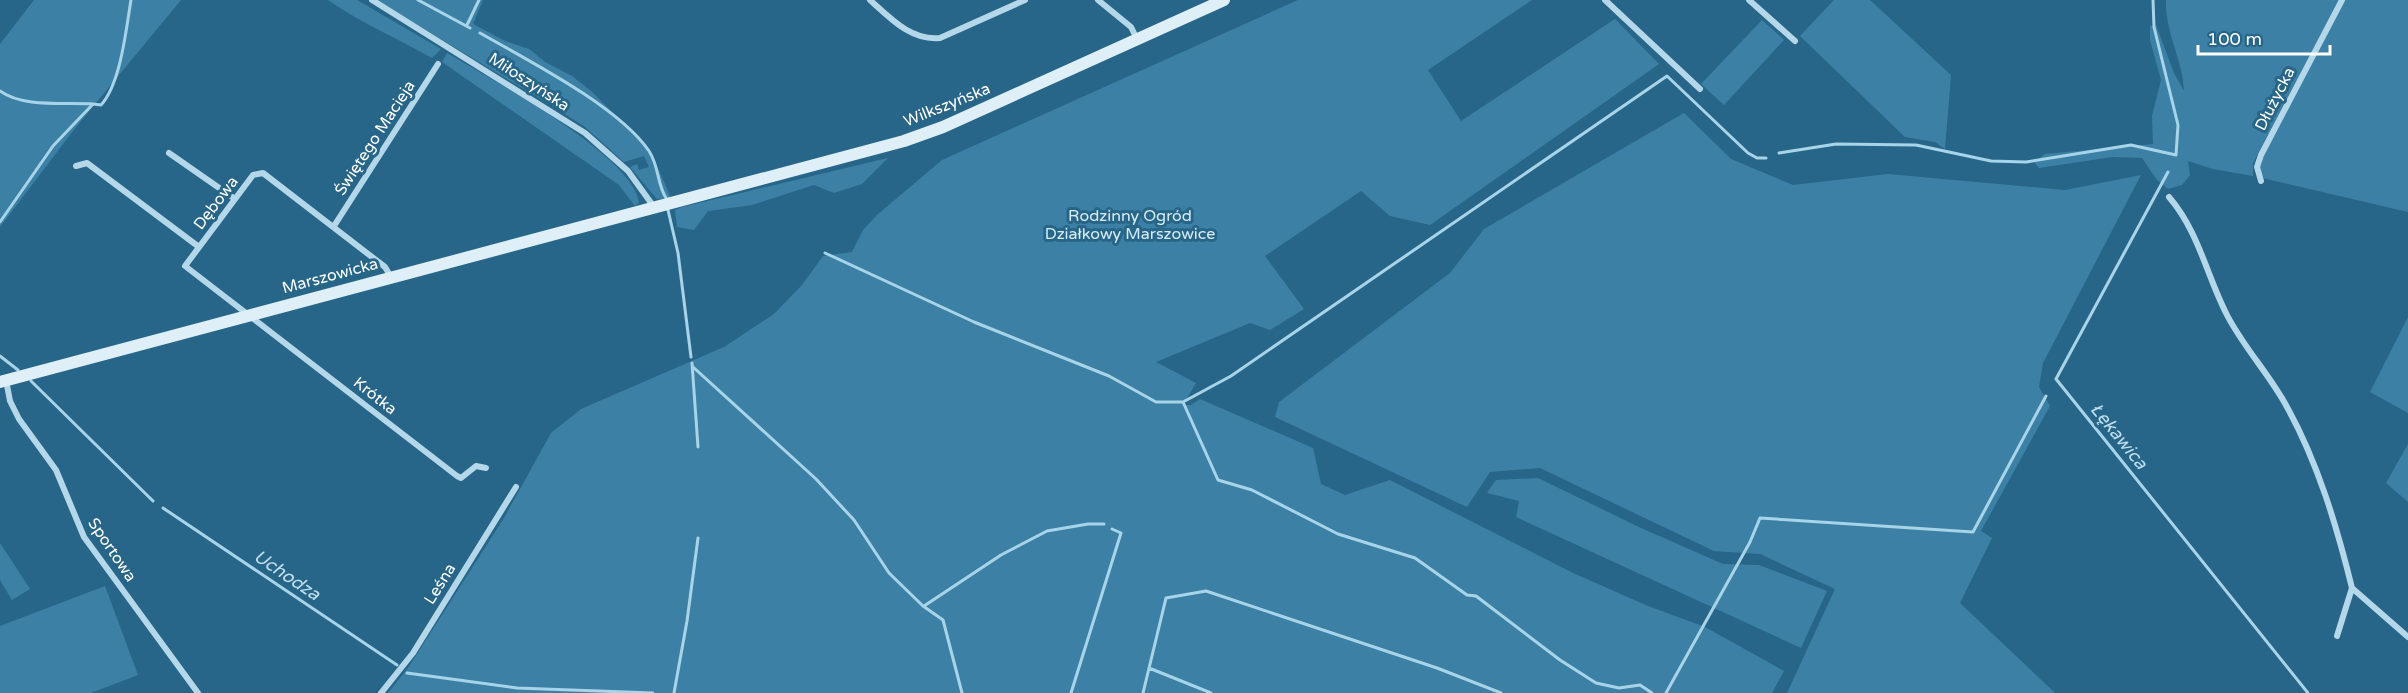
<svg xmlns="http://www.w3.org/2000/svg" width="2408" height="693" font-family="'Varela Round',sans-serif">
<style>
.green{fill:#3c81a5}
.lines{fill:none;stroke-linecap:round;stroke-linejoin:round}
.stream{stroke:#a8d4e9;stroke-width:3}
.street{stroke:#b4d7e9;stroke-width:6}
.secondary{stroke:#deeff8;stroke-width:12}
.labels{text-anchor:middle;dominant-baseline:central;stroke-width:6;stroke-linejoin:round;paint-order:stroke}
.street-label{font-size:16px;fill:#fff;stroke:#276689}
.park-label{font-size:16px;fill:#d8ecf7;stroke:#276689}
.water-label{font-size:18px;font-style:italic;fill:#c0e0f0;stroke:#276689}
</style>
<rect width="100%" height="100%" fill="#276689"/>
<path class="green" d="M 34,0 L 181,0 L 76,127 L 0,227 L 0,44 Z
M 328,0 L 357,0 L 441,49 L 432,58 C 397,38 361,23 328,0 Z
M 376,0 L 483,0 L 473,24 L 505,41 L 529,49 L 545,62 L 572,76 L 591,91 L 650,150 L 671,198 L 657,199 L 630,167 L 637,164 L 639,170 L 649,167 L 644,156 L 624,162 L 585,127 L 557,109 Z
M 1298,0 L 1532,0 L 1428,70 L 1461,121 L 1615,19 L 1659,64 L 1430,225 L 1390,216 L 1361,191 L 1265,256 L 1304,309 L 1270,330 L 1250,323 L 1156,362 L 1196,383 L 1183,405 L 1191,405 L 1200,399 L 1313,448 L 1321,484 L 1345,495 L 1390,480 L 1573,573 L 1648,606 L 1705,627 L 1784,671 L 1772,693 L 388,693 L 408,668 L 504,518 L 551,433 L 581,409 L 724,347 L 774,314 L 802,285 L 823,256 L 852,252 L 863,230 L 877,215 L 942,160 Z
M 1834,0 L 1870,0 L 1951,75 L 1945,149 L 1935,142 L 1905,137 L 1800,36 Z
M 2166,0 L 2339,0 L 2258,153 L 2253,164 L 2253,176 L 2213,169 L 2188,161 L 2190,175 L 2182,185 L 2168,189 L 2157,180 L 2142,158 L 2112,157 L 2039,168 L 2034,162 L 2045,154 L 2153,144 L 2152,116 L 2161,80 L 2150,40 L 2150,26 L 2156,25 L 2174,73 L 2184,91 C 2183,60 2165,33 2166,0 Z
M 2345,0 L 2408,0 L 2408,212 L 2262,178 L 2259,165 Z
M 1762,20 L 1784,40 L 1724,105 L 1701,84 Z
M 447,53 C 488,77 635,157 639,203 L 635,206 L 619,185 L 442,62 Z
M 1684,113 L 1731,159 L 1793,185 L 1888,174 L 2065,190 L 2141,175 L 2043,363 L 2039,387 L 2050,406 L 1981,531 L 1992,538 L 1960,603 L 2055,693 L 1787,693 L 1835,589 L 1760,554 L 1714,551 L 1540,468 L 1490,472 L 1467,507 L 1275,417 L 1279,402 L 1450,273 L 1484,229 Z
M 888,158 L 862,184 L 834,193 L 814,185 L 752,205 L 708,211 L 694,230 L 677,227 L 675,210 L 682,207 Z
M 2408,317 L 2408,413 L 2370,392 Z
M 2408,444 L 2408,502 L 2386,483 Z
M 1538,478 L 1641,528 L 1723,564 L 1759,565 L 1827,591 L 1801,648 L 1516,517 L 1519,501 L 1487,493 L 1496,480 Z
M 0,543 L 30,589 L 12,600 L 0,580 Z
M 105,586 L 138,675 L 91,693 L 0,693 L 0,626 Z"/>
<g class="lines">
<path class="stream" d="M 418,0 L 470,28
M 467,25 L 479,0
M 480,33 C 529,61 618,106 649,151 C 659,166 657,184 666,198
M 0,91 C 23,108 65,102 93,104
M 1779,153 L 1836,144 L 1916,145 L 1991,161 L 2026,162 L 2131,145 L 2176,155 L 2178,125 L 2154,27 L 2153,0
M 2168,172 L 2056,379 L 2308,693
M 668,210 L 678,253 L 691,357
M 0,222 L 53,146 L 93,104 L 101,105 C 121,83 126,29 131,0
M 825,253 L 974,322 L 1109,376 L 1156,402 L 1183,402 L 1218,480 L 1252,490 L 1338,534 L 1415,558 L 1467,595 L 1476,596 L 1560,660 L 1596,683 L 1619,688 L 1640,685 L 1652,693
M 0,356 L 18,370
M 692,363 L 698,447
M 693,367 L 816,479 L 854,520 L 889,573 L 923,606 L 943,620 L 962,693
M 31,381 L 153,501
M 1183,402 L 1231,376 L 1667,76 L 1748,153 L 1757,158 L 1766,158
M 163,508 L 397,665
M 924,606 L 1001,555 L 1047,531 L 1088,524 L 1104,524
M 1149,668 L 1211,693
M 407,673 L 517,688 L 653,693
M 674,693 L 687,621 L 698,538
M 1071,693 L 1121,533 L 1112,529
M 1143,693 L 1166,598 L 1206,591 L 1437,668 L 1501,693
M 1666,693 L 1750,542 L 1760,518 L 1973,532 L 2046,396"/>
<path class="street" d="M 372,0 L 585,133 L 628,171 L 654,207
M 870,0 C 890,18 911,41 940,38 L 1025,0
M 1098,0 L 1131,27 L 1137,39
M 1605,0 L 1700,89
M 1749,0 L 1795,41
M 169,153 L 235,199
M 76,166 L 87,163 L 199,247
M 2261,181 L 2257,167 L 2261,155 L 2342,0
M 2169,197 C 2199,232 2206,274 2227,315 C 2244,348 2270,375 2287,407 C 2318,463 2337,527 2352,588
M 334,226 L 438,64
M 391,277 L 385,267 L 263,173 L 253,175 L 185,266 L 457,476 L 461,478 L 476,466 L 486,468
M 6,380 L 10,401 L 19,419 L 56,470 L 84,537 L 198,693
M 2352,588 L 2408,637
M 2337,636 L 2352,588
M 381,693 L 413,653 L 516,487"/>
<path class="secondary" d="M 0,382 L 904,141 L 943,127 L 1224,0"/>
</g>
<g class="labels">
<g class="street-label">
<text transform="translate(529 82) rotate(33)">Miłoszyńska</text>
<text transform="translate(2275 99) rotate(-63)">Dłużycka</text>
<text transform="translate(947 105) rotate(-22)">Wilkszyńska</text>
<text transform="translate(375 138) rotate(-57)">Świętego Macieja</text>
<text transform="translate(216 203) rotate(-53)">Dębowa</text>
<text transform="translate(330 276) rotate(-15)">Marszowicka</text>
<text transform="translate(375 396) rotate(38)">Krótka</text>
<text transform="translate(112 550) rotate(56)">Sportowa</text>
<text transform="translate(440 584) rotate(-58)">Leśna</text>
</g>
<g class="park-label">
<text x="1130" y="216">Rodzinny Ogród<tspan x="1130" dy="18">Działkowy Marszowice</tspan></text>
</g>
<g class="water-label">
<text transform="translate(2119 436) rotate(51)">Łękawica</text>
<text transform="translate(287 575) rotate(34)">Uchodza</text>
</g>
</g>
<path d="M2198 45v9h132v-9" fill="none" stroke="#ffffff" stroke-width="3"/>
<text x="2207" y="45" font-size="18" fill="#ffffff" stroke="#276689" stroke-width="4.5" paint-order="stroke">100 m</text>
</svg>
